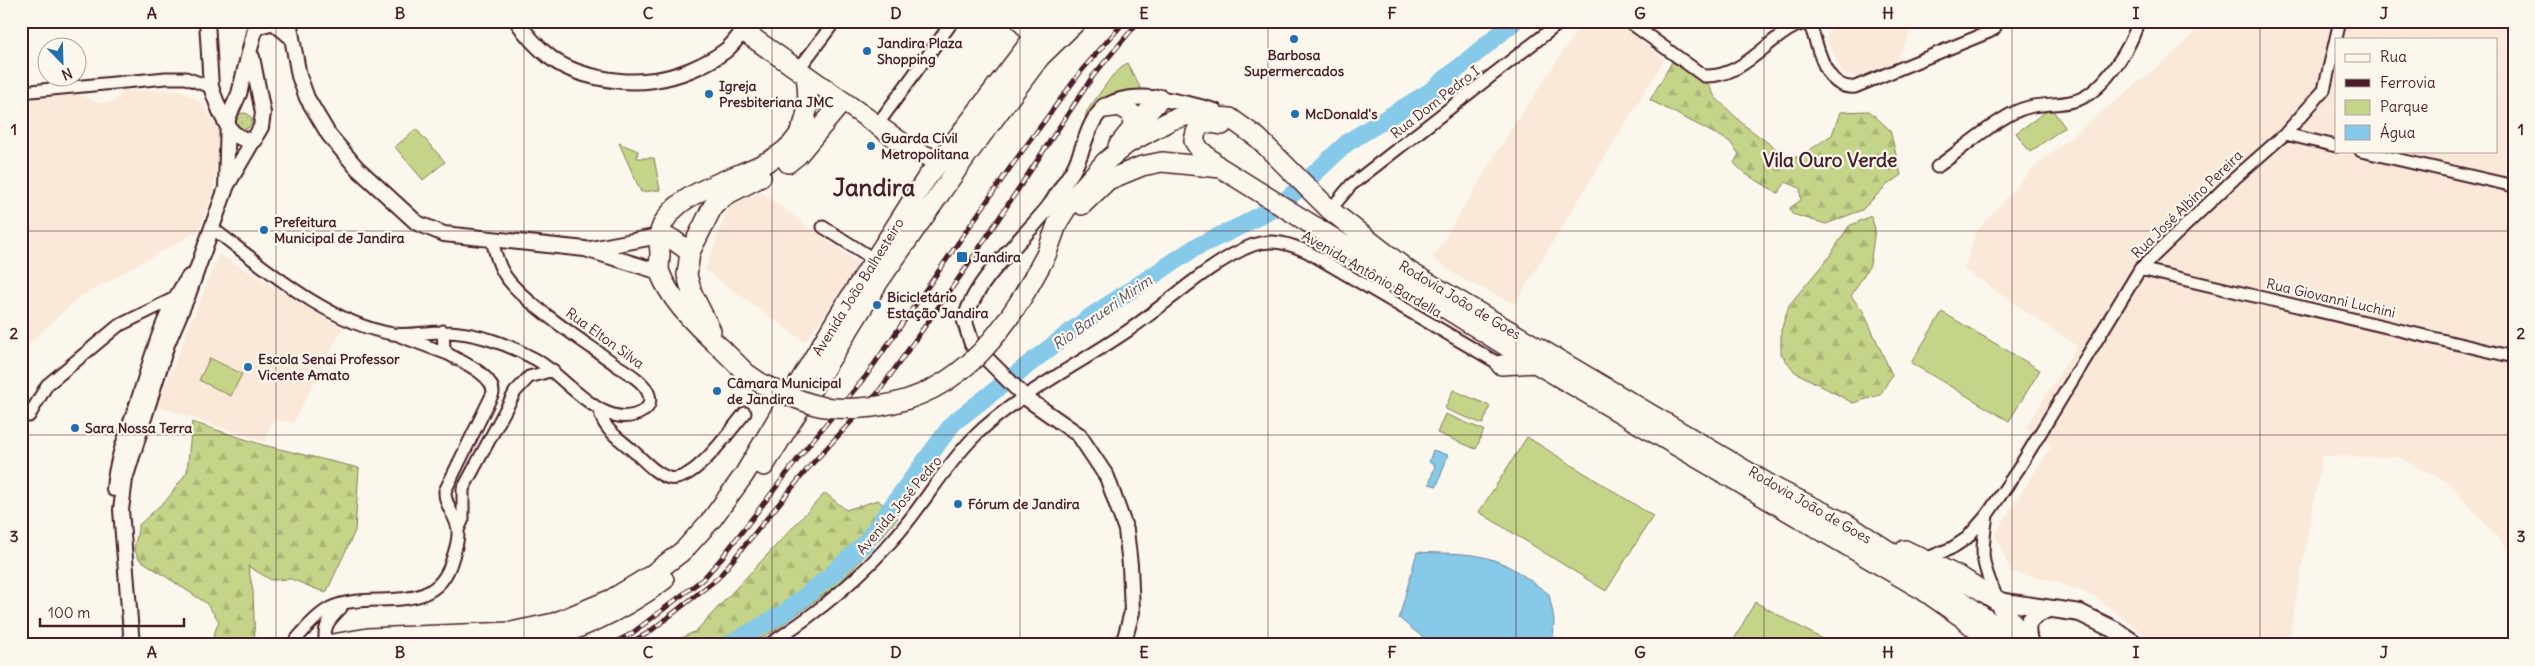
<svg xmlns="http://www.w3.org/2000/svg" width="2535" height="666" font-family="Delius,sans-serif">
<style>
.built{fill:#fae9d8;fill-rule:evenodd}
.grass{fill:url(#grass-dots);stroke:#877a5a}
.forest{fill:url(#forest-firs);stroke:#877a5a}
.green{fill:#c4d589;stroke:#877a5a}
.water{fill:#86c9e8;stroke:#6e859c}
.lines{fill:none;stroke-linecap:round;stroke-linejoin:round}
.river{stroke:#86c9e8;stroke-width:18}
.minor-casing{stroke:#4a1f2b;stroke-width:15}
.tertiary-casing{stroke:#4a1f2b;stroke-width:18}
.secondary-casing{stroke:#4a1f2b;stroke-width:20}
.primary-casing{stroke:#4a1f2b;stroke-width:22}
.trunk-casing{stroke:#4a1f2b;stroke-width:22}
.minor{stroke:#fbf7ec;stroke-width:11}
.tertiary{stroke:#fbf7ec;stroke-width:14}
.secondary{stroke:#fbf7ec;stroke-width:16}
.primary{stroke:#fbf7ec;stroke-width:19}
.trunk{stroke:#fbf7ec;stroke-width:19}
.rail-casing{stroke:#4a1f2b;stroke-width:5}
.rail{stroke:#fbf7ec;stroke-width:3;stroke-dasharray:9;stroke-linecap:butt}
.trunk-bridge-casing{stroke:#4a1f2b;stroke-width:22;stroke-linecap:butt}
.trunk-bridge{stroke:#fbf7ec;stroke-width:19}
.grid{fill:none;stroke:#4a1f2b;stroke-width:1;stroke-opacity:0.55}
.poi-dot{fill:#1f6fb2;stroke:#fbf7ec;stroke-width:2}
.labels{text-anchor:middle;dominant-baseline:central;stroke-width:4.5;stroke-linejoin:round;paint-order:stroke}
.poi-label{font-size:14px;font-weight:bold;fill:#4a1f2b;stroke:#fbf7ec;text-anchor:start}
.street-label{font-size:14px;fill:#4a1f2b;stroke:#fbf7ec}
.water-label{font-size:15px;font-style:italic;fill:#5c5264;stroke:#fbf7ec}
.district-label{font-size:19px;font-weight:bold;fill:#4a1f2b;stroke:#fbf7ec}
.town-label{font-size:24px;font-weight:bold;fill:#4a1f2b;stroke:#fbf7ec}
.neatline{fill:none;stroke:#4a1f2b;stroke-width:2}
.grid-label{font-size:16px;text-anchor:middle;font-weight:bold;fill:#4a1f2b}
</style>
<defs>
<pattern id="grass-dots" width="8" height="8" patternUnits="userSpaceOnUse" patternTransform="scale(1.25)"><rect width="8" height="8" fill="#c4d589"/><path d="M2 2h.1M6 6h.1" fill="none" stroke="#aab676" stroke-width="1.8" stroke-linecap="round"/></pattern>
<pattern id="forest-firs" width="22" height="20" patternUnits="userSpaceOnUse" patternTransform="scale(1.25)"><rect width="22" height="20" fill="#c4d589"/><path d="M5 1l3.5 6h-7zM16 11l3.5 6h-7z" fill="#aab676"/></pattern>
</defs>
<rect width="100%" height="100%" fill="#fbf7ec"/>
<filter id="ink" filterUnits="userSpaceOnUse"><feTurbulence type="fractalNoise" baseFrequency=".02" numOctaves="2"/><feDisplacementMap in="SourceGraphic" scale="10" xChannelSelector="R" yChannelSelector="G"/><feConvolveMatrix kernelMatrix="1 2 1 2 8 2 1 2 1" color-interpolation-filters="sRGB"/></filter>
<g filter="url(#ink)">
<path class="built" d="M 1612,21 L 1626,28 L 1664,60 L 1515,304 L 1460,278 L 1433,258 L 1505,139 L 1583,22 Z
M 1845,21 L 1916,21 L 1895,65 L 1860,78 L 1844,74 L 1826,39 L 1831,26 Z
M 2205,21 L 2514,21 L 2514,556 L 2449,483 L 2398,457 L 2322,456 L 2288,645 L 2154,645 L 2152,640 L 2095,597 L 2055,581 L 2011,572 L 1995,534 L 2052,445 L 2026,427 L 2077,346 L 1964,269 L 1976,232 L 2033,168 L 2172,55 ZM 2336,39 L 2496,39 L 2496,151 L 2336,151 Z
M 181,90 L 202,103 L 220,133 L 214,189 L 198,231 L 77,299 L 25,347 L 21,361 L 21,101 L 80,94 L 98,103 L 114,102 L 123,91 Z
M 761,192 L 860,264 L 805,342 L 705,270 L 729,205 Z
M 219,254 L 343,328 L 293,423 L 273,419 L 265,442 L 157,406 Z"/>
<path class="grass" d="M236 121a8 8 0 1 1 16 0a8 8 0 1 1-16 0Z"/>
<path class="forest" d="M 1672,62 L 1708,84 L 1715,97 L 1744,125 L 1787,157 L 1799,157 L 1832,135 L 1840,112 L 1869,111 L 1890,130 L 1901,175 L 1888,184 L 1862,210 L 1826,224 L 1792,214 L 1790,208 L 1801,200 L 1800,188 L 1786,182 L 1778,193 L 1744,173 L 1734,163 L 1739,154 L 1729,141 L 1650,100 Z
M 1871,216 L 1875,229 L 1870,265 L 1851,296 L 1863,311 L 1892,375 L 1880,395 L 1853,403 L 1795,372 L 1781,354 L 1781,331 L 1789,305 L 1829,257 L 1849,226 Z
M 192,422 L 263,445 L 359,468 L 355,531 L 326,593 L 291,579 L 271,580 L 248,566 L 253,591 L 255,645 L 210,645 L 219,621 L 206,603 L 139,559 L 134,549 L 139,525 L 169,497 L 187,472 Z
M 825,493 L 846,510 L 878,500 L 898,518 L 841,582 L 777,629 L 749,645 L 667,645 L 696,631 Z"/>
<path class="green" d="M 1127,63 L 1143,93 L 1104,101 L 1085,118 L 1087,111 L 1112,76 Z
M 2051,108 L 2065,127 L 2030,152 L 2016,133 Z
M 416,129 L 445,162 L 423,180 L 395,147 Z
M 619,143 L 638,151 L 637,158 L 654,158 L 660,190 L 641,192 Z
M 1942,312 L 2040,370 L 2009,421 L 1911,363 Z
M 210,358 L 242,374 L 231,396 L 199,380 Z
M 1453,390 L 1490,406 L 1483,424 L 1445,409 Z
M 1445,414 L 1484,430 L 1476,449 L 1437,433 Z
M 1527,437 L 1653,516 L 1606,591 L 1479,512 Z
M 1755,602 L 1833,645 L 1731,645 Z"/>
<path class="water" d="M 1433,450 L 1448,455 L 1437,486 L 1429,484 L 1435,466 L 1429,462 Z
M 1417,552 C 1443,554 1474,551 1499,562 C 1517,569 1533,583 1549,594 L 1554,619 L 1553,645 L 1432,645 L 1399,618 Z"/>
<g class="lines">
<path class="river" d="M 728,645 L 784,613 L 830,576 L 865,543 L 953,423 L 1087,319 L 1196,247 L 1243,225 L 1286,200 L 1348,142 L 1431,91 L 1515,21"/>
<g class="minor-casing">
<path id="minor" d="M 1628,21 L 1704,76 C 1742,78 1764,42 1794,27 C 1801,23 1812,24 1820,21
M 1810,25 C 1819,47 1824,90 1855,87 L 1989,32 L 1994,29 L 1998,21
M 798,70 L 835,21
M 21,92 L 166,78 L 186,78 L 211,87
M 877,125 L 953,21
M 2285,134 L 2336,146
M 2361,151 L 2514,186
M 1937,167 C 1961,150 1985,128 2011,114 C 2034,101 2051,107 2074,101 C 2101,95 2132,47 2138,21
M 1330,210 L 1351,185 L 1562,21
M 823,227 L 875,260
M 212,228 C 264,267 327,323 393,334 C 409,336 426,332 442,332 C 472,331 508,344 535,359 C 565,375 605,435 643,411 C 649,408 651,401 649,395 C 645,382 627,372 616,365 C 588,344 518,300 503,272 C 497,262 495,251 492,240
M 2140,269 L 2514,357
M 400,336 L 448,354
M 600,410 C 602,429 619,438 632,450 C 643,459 655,474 669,478 C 694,484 730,430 745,413
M 29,416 L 47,385 L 118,326 L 181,295
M 1987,515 C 1981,554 1980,561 1997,598
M 458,530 L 463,519 L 463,489 L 515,392 L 529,377 L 553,370
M 1925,559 L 1952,548 L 1967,538 L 1987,515 L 2019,468 L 2140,269 L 2234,179 L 2285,134 L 2324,90 L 2340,21
M 292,645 C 302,632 315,616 330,608 C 371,588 435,620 452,560 C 455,551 459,540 458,530 C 457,517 444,505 445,491 L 493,393 C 494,375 462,362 448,354 L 444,348 L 443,331
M 326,645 C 322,627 329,620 341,608
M 768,645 C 816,614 860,579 897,535 C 924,504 945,466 974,437 C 1015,396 1080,364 1129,330 C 1167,304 1211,261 1253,245 C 1272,238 1290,244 1308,252 L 1501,365"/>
</g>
<g class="tertiary-casing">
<path id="tertiary" d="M 207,21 L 211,87 C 219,108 227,143 255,140
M 289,21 L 299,76 L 307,98 L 329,135 L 357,168 L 417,223 L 444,234 L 585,249 L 660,272
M 517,21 C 526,35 538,48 551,58 C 576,77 623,85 654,80 C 678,77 706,65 725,51 C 732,46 737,38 743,31
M 256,27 L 273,22 L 290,36
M 226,187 L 261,127 L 263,113 L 252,57
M 591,249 L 659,236
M 114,489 C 116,460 128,432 137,405 C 151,363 162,314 189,277
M 132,645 L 121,510 L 125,479 L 167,344 L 188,295 L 226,188 L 228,118 L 239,94 L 257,21
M 1123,645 L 1132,612 L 1130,565 L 1126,530 L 1107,477 L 1079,435 L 1026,398 L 972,344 L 965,322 C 972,280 1026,238 1051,204 C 1058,193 1065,182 1072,172 C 1084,153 1086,123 1104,108 C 1131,87 1185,103 1215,111"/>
</g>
<g class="secondary-casing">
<path id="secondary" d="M 1998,601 L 2080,613 L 2115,630 L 2137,645
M 2030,645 C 2024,622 2027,619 2048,609"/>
</g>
<g class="primary-casing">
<path id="primary" d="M 749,21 L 743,31 L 914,151 L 939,161 L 950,161
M 1021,21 L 1034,37 L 1038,47
M 788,163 L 798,155 L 843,101
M 659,236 L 672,239 L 690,252
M 711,331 L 692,293 L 687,275 L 690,252 L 713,206 L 726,195 L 761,177
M 722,349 C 699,329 671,302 660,273 C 658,268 660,260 660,254 C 660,248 658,241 659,235 C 670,186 750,179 784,151 C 809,132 810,104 806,75
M 764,466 L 879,281 L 967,155 L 1040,57 L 1077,21
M 326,645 L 368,638 L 511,632 L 554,623 L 612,599 L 650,576 L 684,550 L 712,519 L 744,475 L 841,312 L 926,179 L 1034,37 L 1053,21
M 521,645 C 574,634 621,612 664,580"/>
</g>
<g class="trunk-casing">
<path id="trunk" d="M 1105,108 L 1120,106 L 1131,113 L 1133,119 L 1132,129 L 1118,146
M 1132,129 L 1160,99
M 1220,168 L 1200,150 L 1194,141 L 1196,132 L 1201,124 L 1210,123 L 1222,125
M 1082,205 L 1108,180 L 1142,166 L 1162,162 L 1221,168 L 1506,346 L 1923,590 L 1963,618 L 1994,645
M 1046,255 L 1058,222 L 1073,198 L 1105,162 L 1127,144 L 1171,120 L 1189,115 L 1230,118 L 1258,138 L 1330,210 L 1410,272 L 1777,489 L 1845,523 L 1933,579 L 2006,634 L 2015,645
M 722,349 L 746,373 L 762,384
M 1501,365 L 1537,363
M 1905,550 L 1962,578 L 1998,601 L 2027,645"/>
</g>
<use href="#minor" class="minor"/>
<use href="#tertiary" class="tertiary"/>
<use href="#secondary" class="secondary"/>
<use href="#primary" class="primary"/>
<use href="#trunk" class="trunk"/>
<g class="rail-casing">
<path id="rail" d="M 610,645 L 631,634 L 703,579 L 720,560 L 811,442 L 866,376 L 1012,165 L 1082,70 L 1125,21
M 626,645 L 648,633 L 718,578 L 810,466 L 877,394 L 966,268 L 1093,76 L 1139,21"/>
</g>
<use href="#rail" class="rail"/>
<g class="trunk-bridge-casing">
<path id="trunk-bridge" d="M 762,384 C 779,392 796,399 815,405 C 835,410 858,409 879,406 C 965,393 1008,327 1046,255"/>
</g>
<use href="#trunk-bridge" class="trunk-bridge"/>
</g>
</g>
<path class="grid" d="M 276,21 L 276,645M 524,21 L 524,645M 772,21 L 772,645M 1020,21 L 1020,645M 1268,21 L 1268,645M 1516,21 L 1516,645M 1764,21 L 1764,645M 2012,21 L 2012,645M 2260,21 L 2260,645M 21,231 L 2514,231M 21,435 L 2514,435"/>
<g class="poi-dot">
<circle cx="1294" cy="39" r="5"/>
<circle cx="867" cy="51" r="5"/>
<circle cx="709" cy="94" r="5"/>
<circle cx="1295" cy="114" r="5"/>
<circle cx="871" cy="146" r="5"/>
<circle cx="264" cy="230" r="5"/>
<rect x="956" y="251" width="12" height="12" rx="2.5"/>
<circle cx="877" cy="305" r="5"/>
<circle cx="248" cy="367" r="5"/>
<circle cx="717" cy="391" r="5"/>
<circle cx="75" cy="428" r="5"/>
<circle cx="958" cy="504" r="5"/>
</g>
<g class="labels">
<g class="poi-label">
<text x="877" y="43">Jandira Plaza<tspan x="877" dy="16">Shopping</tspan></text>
<text x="1294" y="55" text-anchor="middle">Barbosa<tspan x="1294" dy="16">Supermercados</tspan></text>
<text x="719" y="86">Igreja<tspan x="719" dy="16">Presbiteriana JMC</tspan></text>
<text x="1305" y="114">McDonald's</text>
<text x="881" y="138">Guarda Cívil<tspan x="881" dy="16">Metropolitana</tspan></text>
<text x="274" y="222">Prefeitura<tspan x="274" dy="16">Municipal de Jandira</tspan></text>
<text x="973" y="257">Jandira</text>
<text x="887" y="297">Bicicletário<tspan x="887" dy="16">Estação Jandira</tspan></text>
<text x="258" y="359">Escola Senai Professor<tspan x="258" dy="16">Vicente Amato</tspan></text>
<text x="727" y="383">Câmara Municipal<tspan x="727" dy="16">de Jandira</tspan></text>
<text x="85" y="428">Sara Nossa Terra</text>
<text x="968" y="504">Fórum de Jandira</text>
</g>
<g class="street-label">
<text transform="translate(1435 102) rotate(-38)">Rua Dom Pedro I</text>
<text transform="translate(2187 204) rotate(-44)">Rua José Albino Pereira</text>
<text transform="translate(1372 274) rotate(30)">Avenida Antônio Bardella</text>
<text transform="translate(858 287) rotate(-58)">Avenida João Balhesteiro</text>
<text transform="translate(2331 298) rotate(13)">Rua Giovanni Luchini</text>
<text transform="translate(1460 300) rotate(31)">Rodovia João de Goes</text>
<text transform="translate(605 338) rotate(36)">Rua Elton Silva</text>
<text transform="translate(899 505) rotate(-50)">Avenida José Pedro</text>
<text transform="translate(1810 505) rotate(30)">Rodovia João de Goes</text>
</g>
<g class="water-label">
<text transform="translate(1102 312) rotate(-35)">Rio Barueri Mirim</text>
</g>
<g class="district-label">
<text x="1830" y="160">Vila Ouro Verde</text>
</g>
<g class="town-label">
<text x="874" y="187">Jandira</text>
</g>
</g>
<rect width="2535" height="666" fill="none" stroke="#fbf7ec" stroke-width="55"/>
<rect x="2335" y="38" width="162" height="115" fill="#fbf7ec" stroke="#b4a19f"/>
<rect x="2345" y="54" width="25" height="8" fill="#fbf7ec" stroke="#b4a19f"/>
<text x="2380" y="62" font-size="15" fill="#4a1f2b">Rua</text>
<rect x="2345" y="79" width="25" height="8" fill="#4a1f2b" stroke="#b4a19f"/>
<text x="2380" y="88" font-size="15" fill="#4a1f2b">Ferrovia</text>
<rect x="2345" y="100" width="25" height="15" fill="#c4d589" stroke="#b4a19f"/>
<text x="2380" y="112" font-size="15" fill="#4a1f2b">Parque</text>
<rect x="2345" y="125" width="25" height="15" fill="#86c9e8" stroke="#b4a19f"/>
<text x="2380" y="138" font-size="15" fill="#4a1f2b">Água</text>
<g transform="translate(62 62) rotate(157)"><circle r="24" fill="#fbf7ec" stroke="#b4a19f"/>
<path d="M0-4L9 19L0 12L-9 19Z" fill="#1f6fb2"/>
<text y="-8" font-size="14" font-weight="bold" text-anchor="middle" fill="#4a1f2b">N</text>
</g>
<path d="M40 618v8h144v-8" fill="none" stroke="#4a1f2b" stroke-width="2.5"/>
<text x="48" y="618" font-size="15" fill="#4a1f2b" stroke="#fbf7ec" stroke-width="4" paint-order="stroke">100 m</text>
<rect x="28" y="28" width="2480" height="610" class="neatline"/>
<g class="grid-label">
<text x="152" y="19">A</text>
<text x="400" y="19">B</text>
<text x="648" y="19">C</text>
<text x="896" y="19">D</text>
<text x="1144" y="19">E</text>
<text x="1392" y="19">F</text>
<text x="1640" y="19">G</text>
<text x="1888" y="19">H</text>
<text x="2136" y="19">I</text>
<text x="2384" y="19">J</text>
<text x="14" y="135">1</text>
<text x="2521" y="135">1</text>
<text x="14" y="339">2</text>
<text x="2521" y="339">2</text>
<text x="14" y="542">3</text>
<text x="2521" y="542">3</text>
<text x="152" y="658">A</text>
<text x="400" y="658">B</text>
<text x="648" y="658">C</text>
<text x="896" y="658">D</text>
<text x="1144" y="658">E</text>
<text x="1392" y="658">F</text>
<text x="1640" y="658">G</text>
<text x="1888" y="658">H</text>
<text x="2136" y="658">I</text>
<text x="2384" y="658">J</text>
</g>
</svg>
